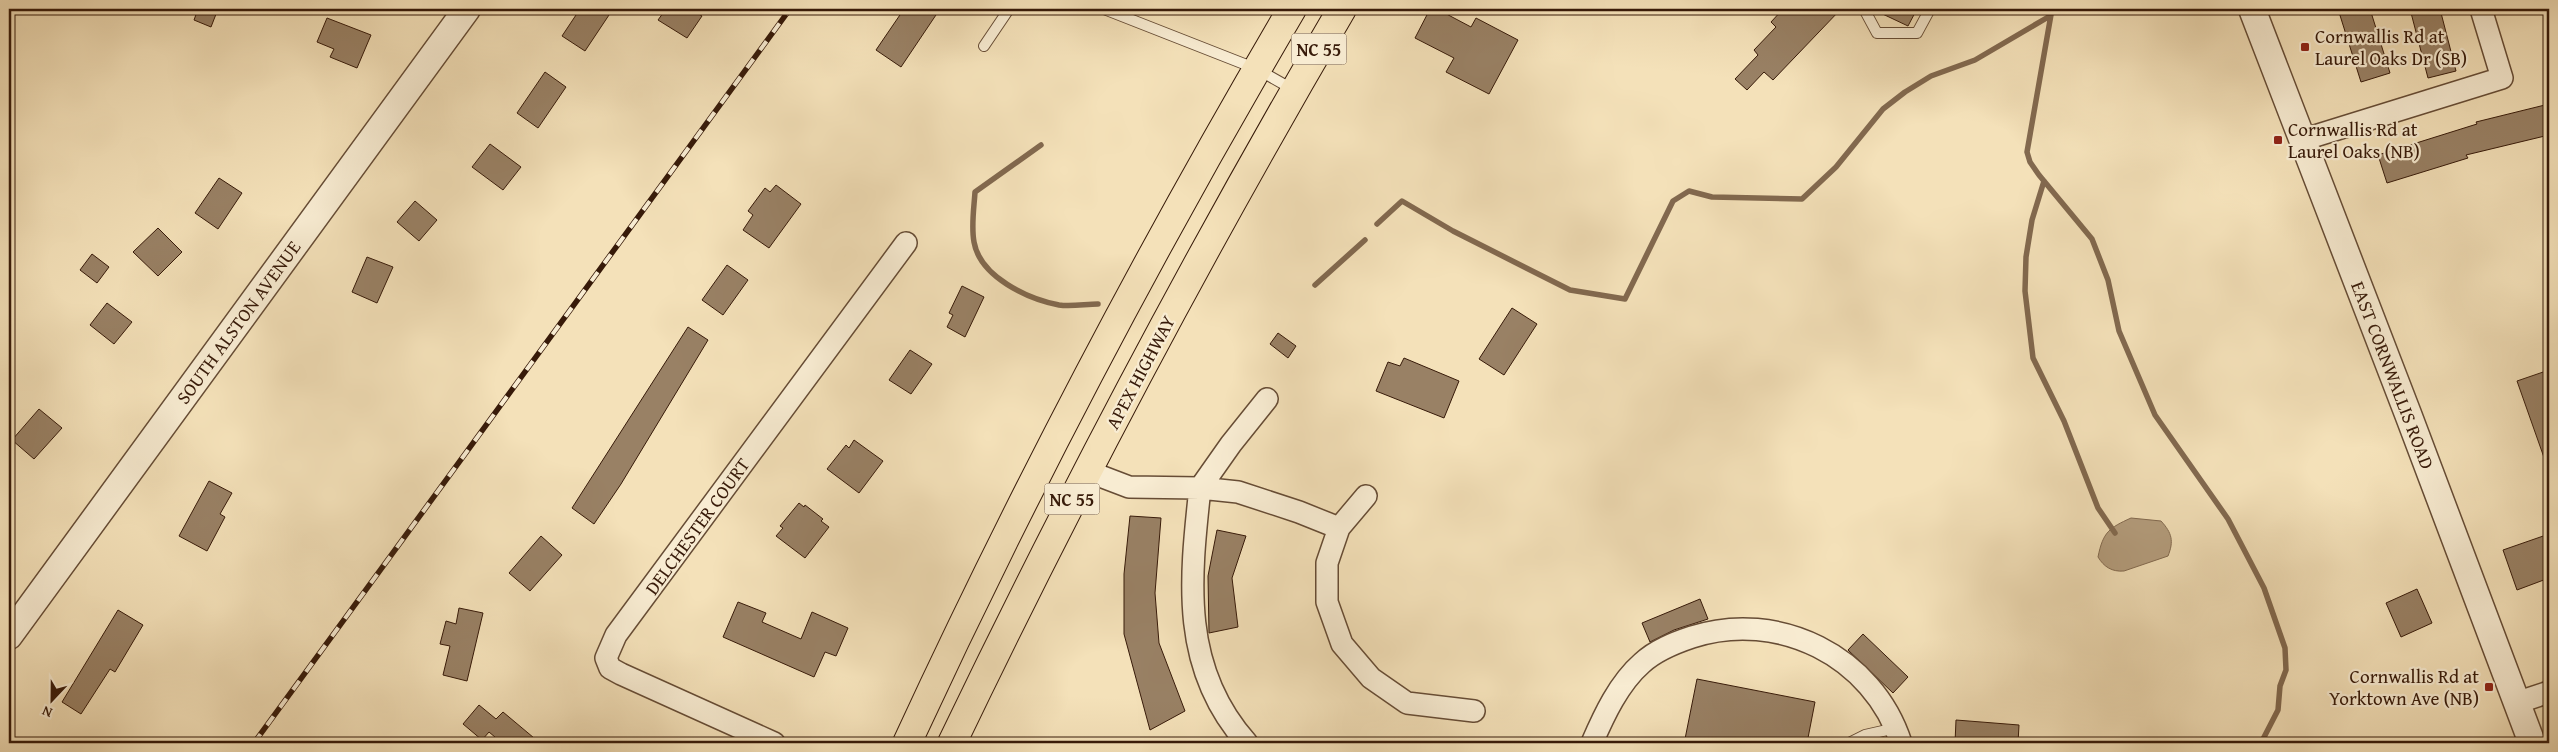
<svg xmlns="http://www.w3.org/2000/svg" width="2558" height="752" font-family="'Gentium Book Plus',serif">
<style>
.water{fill:#b49d7d;stroke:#82694f}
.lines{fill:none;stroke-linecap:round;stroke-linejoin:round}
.stream{stroke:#82694f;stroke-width:5.5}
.building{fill:#998165;stroke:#371a09}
.service-casing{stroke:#664c35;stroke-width:12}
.minor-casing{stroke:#664c35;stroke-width:24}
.tertiary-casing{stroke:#664c35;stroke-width:29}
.primary-casing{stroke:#371a09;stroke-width:30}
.service{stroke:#f8ecd2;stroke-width:10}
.minor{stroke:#f8ecd2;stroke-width:21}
.tertiary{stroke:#f8ecd2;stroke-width:26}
.primary{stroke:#f4e1b9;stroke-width:28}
.rail-casing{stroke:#371a09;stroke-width:5.5}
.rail{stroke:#f8ecd2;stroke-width:4;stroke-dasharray:11;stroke-linecap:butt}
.poi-dot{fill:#8f2418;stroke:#f8ecd2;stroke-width:2}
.labels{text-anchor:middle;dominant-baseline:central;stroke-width:4.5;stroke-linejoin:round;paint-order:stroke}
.shield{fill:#f8ecd2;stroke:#715945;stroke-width:1}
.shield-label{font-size:18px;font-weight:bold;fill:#371a09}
.poi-label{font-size:19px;fill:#371a09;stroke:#f8ecd2;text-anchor:start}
.street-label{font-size:19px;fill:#371a09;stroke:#f8ecd2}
</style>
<rect width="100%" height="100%" fill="#f4e1b9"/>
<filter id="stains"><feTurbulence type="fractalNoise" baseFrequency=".004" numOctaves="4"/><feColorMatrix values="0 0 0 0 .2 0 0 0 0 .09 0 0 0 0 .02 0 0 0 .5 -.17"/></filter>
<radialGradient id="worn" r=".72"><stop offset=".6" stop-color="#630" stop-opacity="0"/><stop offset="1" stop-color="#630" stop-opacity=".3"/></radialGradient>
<path class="water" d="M 2131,518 L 2161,521 C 2172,533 2174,541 2168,556 L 2124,571 C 2112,572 2104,567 2098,557 C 2103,532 2109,528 2131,518 Z"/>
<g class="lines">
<path class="stream" d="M 2052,9 L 2027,152 L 2030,162 L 2039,175 L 2092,239 L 2108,280 L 2119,331 L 2155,415 L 2228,519 L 2264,588 L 2285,648 L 2286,670 L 2280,686 L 2278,710 L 2261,743
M 1041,145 L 975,192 C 974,208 971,226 974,242 C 980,277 1028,299 1059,305 C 1071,307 1086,304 1098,304
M 2044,181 L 2032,220 L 2026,257 L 2025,291 L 2033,358 L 2064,421 L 2098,508 L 2115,533
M 1377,224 L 1402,201 L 1453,231 L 1570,290 L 1625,299 L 1673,201 L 1689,191 L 1712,197 L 1802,199 L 1836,167 L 1883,109 L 1905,92 L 1931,76 L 1975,60 L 2050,16
M 1315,285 L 1365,240"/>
</g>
<path class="building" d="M 198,9 L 218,9 L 211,27 L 194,20 Z
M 580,9 L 613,9 L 585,51 L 562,36 Z
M 666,9 L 690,9 L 702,16 L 687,38 L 658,20 Z
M 904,9 L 940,9 L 901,67 L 876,50 Z
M 1430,9 L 1437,9 L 1471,27 L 1476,18 L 1518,40 L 1489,94 L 1446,72 L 1454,58 L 1415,38 Z
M 1783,9 L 1841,9 L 1773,80 L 1764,72 L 1747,90 L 1735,79 L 1758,55 L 1754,50 L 1776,27 L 1771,22 Z
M 1872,9 L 1917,9 L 1908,26 Z
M 2338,9 L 2370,9 L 2390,73 L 2361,82 Z
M 2410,9 L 2440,9 L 2456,71 L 2428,78 Z
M 327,18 L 371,35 L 357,68 L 330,57 L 334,49 L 317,42 Z
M 545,72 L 566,87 L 538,128 L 517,113 Z
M 2549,104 L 2549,135 L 2466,155 L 2468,158 L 2387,183 L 2378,155 L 2477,124 L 2476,122 Z
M 490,144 L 521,167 L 503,190 L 472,167 Z
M 219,178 L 242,193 L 218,229 L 195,213 Z
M 776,185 L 801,204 L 769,248 L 743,230 L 753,215 L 748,211 L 765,188 L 770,192 Z
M 415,201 L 437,220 L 419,241 L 397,222 Z
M 158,228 L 182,252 L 158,276 L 133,252 Z
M 92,254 L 109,267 L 97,283 L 80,270 Z
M 367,257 L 393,267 L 377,303 L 352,292 Z
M 727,265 L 748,280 L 723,315 L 702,300 Z
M 962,286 L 984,297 L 965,337 L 947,327 L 953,315 L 949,313 Z
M 107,303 L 132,322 L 114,344 L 90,325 Z
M 1512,308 L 1537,324 L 1504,375 L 1479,359 Z
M 688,327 L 708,340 L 621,484 L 594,524 L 572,508 Z
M 1278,333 L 1296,346 L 1288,358 L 1270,344 Z
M 910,350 L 932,364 L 911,394 L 889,380 Z
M 1404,358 L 1459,381 L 1444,418 L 1376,391 L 1388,362 L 1400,366 Z
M 2549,370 L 2549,466 L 2547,466 L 2517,381 Z
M 39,409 L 62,428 L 34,459 L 12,440 Z
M 854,440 L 883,461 L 859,493 L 827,469 L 846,445 L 849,448 Z
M 209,481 L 232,493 L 220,514 L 225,517 L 207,551 L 179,536 Z
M 799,503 L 804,507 L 805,505 L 823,519 L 821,521 L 829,527 L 805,558 L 776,536 L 783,528 L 780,526 Z
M 1130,516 L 1161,518 L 1155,593 L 1159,643 L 1185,711 L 1150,730 L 1124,634 L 1124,574 Z
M 1217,530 L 1246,536 L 1232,578 L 1238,627 L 1209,633 L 1208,576 Z
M 2549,534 L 2549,578 L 2517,590 L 2503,550 Z
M 541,536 L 562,555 L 530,591 L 509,573 Z
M 2417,589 L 2432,623 L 2401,637 L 2386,603 Z
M 1700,599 L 1708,619 L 1674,630 L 1650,642 L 1642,623 Z
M 738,602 L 766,613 L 762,622 L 801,639 L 812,612 L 848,628 L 836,656 L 825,652 L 814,677 L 723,637 Z
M 459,608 L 483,613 L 467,681 L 443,675 L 450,646 L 440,644 L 446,621 L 456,624 Z
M 118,610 L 143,625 L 115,672 L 110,669 L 81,714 L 62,702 Z
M 1863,634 L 1908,677 L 1893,693 L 1848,650 Z
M 1697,679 L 1815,702 L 1807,743 L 1708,743 L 1685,739 Z
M 479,705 L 496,719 L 503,712 L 540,743 L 502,743 L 489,732 L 482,740 L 463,724 Z
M 1956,720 L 2019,725 L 2018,743 L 1955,743 Z"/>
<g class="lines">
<g class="service-casing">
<path id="service" d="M 1104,9 L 1257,69 L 1294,90
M 1864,9 L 1877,33 L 1917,33 L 1930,9
M 984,46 L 1009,9
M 1849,743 L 1865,735 L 1896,728"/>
</g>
<g class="minor-casing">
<path id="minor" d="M 2302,140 L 2502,78 L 2481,9
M 1267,399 L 1231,444 L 1200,488 L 1238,492 L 1299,512 L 1339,528 L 1327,563 L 1327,602 L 1342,644 L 1371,678 L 1407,703 L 1474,711
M 1087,471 L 1129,487 L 1200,488 C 1190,580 1180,668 1247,743
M 1339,528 L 1366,496
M 2519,702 L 2549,692
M 774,743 L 621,674 L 610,668 L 606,658 L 616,635 L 906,243
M 1592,743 C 1604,715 1619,683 1642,663 C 1656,650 1674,643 1692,637 C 1778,609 1873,656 1901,743"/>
</g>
<g class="tertiary-casing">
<path id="tertiary" d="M 2252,9 L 2408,414 L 2532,743
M 9,636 L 467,9"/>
</g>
<g class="primary-casing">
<path id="primary" d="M 907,743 C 1023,492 1152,247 1292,9
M 952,743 C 1072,493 1202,248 1342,9"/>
</g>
<use href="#service" class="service"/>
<use href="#minor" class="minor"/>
<use href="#tertiary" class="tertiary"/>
<use href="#primary" class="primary"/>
<g class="rail-casing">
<path id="rail" d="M 254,743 L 790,9"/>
</g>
<use href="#rail" class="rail"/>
</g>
<g class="poi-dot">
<rect x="2300" y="42" width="10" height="10" rx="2.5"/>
<rect x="2273" y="135" width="10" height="10" rx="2.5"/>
<rect x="2484" y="682" width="10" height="10" rx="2.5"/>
</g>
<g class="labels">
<g class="shield">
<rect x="1291.5" y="33.5" width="55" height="31" rx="4"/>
<rect x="1044.5" y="483.5" width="55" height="31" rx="4"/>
</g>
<g class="shield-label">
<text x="1319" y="49">NC 55</text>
<text x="1072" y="499">NC 55</text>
</g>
<g class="poi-label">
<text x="2315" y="36">Cornwallis Rd at<tspan x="2315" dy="22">Laurel Oaks Dr (SB)</tspan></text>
<text x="2288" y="129">Cornwallis Rd at<tspan x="2288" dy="22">Laurel Oaks (NB)</tspan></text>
<text x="2479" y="676" text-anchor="end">Cornwallis Rd at<tspan x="2479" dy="22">Yorktown Ave (NB)</tspan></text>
</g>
<g class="street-label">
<text transform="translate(238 322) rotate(-54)">SOUTH ALSTON AVENUE</text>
<text transform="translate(1140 372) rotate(-62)">APEX HIGHWAY</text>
<text transform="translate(2393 375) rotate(69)">EAST CORNWALLIS ROAD</text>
<text transform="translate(697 526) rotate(-54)">DELCHESTER COURT</text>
</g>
</g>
<rect width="2558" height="752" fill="none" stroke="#f4e1b9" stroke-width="30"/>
<rect x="10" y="10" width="2538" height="732" fill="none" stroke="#371a09" stroke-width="2.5"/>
<rect x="15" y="15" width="2528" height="722" fill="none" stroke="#371a09"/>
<g transform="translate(52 700) rotate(202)" stroke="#f8ecd2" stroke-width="4" paint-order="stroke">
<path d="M0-4L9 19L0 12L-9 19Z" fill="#371a09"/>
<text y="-8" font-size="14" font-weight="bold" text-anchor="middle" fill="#371a09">N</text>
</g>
<rect width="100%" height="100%" filter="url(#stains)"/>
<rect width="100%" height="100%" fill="url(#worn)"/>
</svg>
